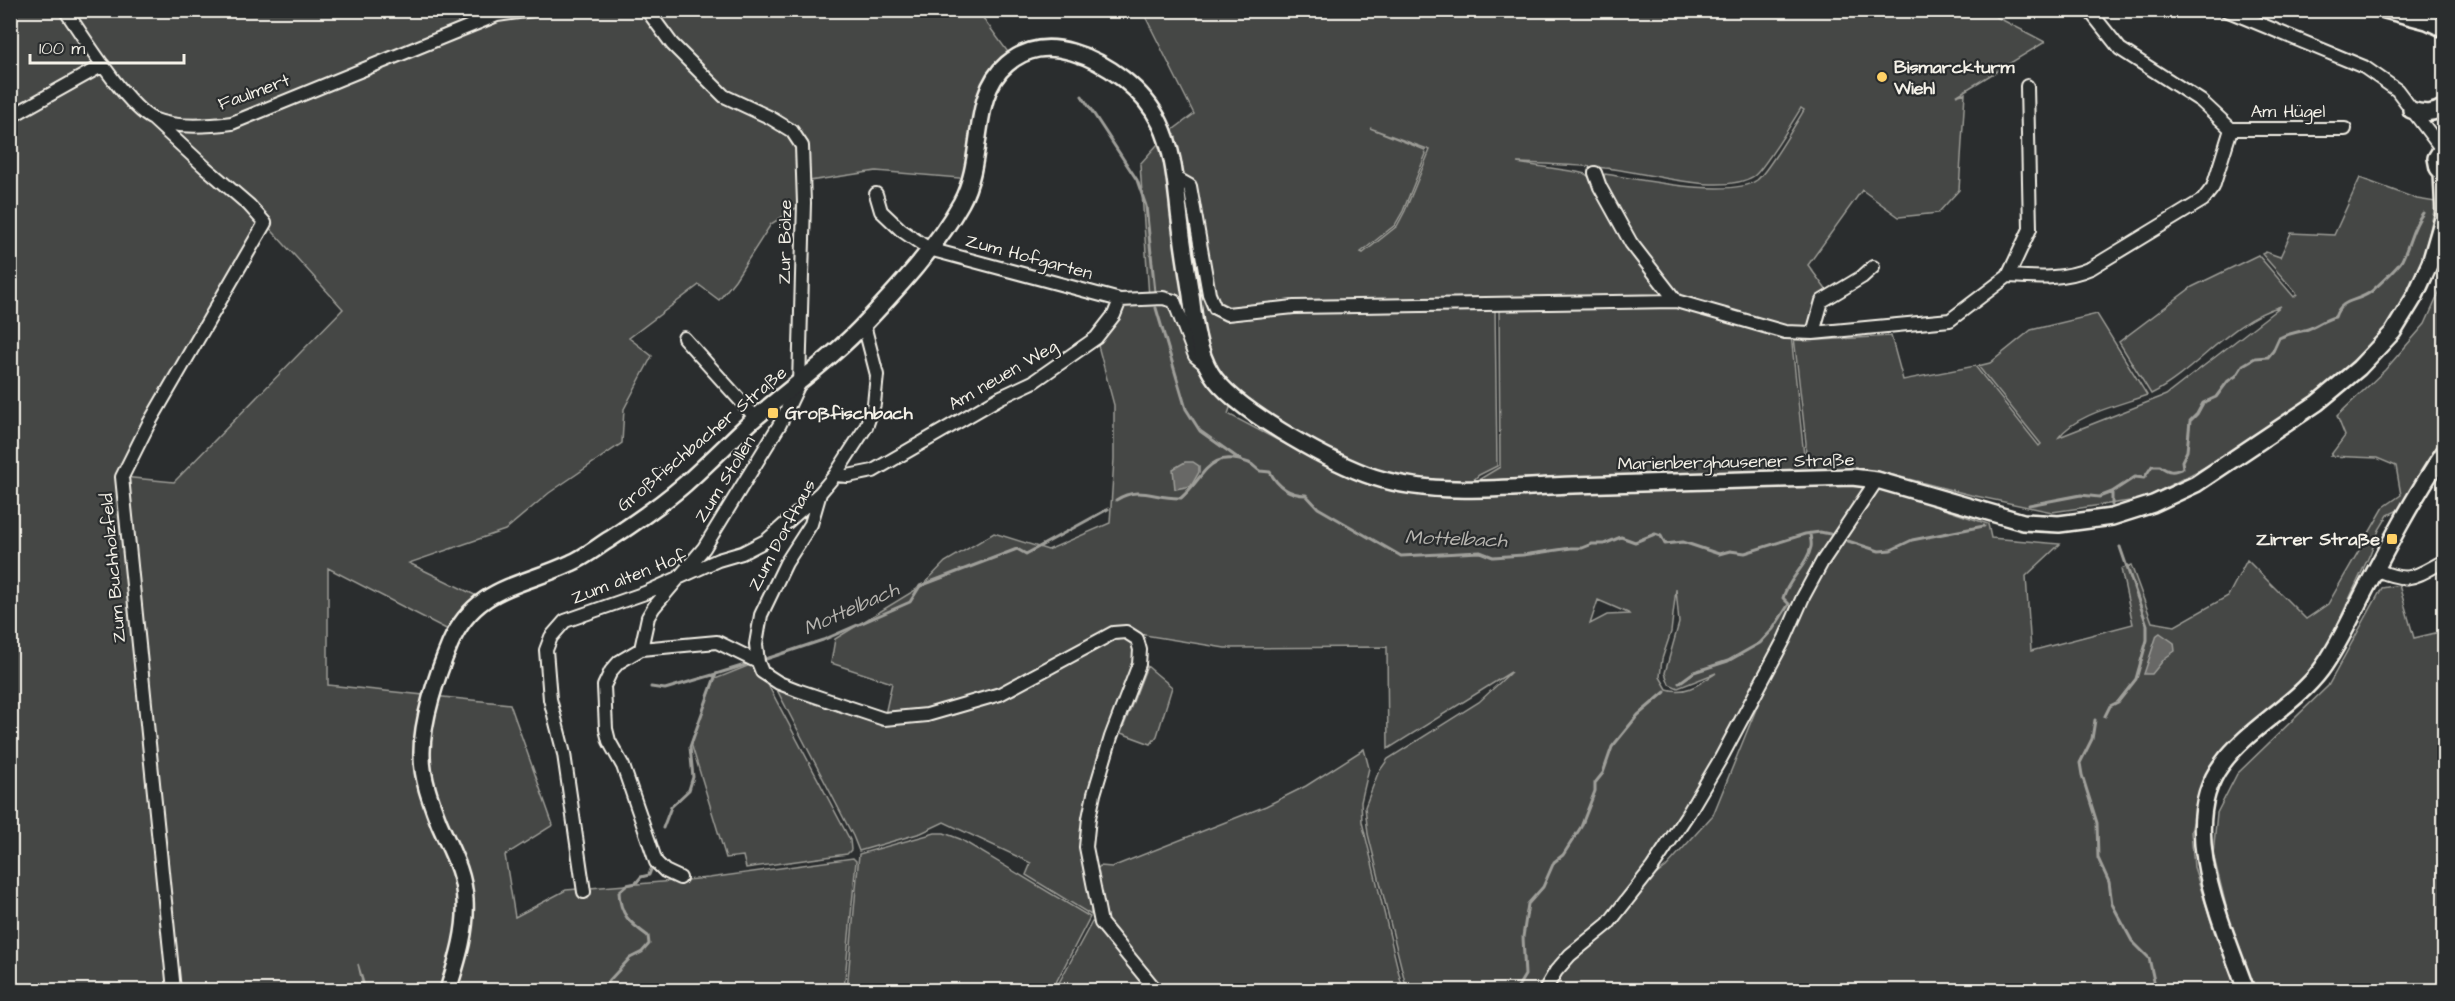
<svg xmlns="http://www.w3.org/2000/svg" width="2455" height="1001" font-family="'Architects Daughter',sans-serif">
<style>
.green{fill:#444645;stroke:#9c9c96;stroke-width:1.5;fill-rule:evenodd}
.water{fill:#676866;stroke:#9f9f9a;stroke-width:1.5}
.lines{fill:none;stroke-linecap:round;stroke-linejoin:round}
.stream{stroke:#9f9f9a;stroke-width:3}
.minor-casing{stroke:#f4f1e8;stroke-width:16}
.major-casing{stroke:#f4f1e8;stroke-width:20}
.minor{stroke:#2a2d2e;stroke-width:12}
.major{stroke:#2a2d2e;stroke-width:15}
.poi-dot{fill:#ffd166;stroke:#2a2d2e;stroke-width:2}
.labels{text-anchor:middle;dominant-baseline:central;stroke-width:4.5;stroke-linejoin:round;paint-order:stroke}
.poi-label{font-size:18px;font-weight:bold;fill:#f4f1e8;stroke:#2a2d2e;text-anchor:start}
.street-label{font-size:18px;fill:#f4f1e8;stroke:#2a2d2e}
.water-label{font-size:20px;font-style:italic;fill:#b5b3ae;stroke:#2a2d2e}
</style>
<rect width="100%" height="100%" fill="#2a2d2e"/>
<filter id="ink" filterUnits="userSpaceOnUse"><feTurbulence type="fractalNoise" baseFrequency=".0167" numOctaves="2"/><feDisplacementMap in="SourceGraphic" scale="12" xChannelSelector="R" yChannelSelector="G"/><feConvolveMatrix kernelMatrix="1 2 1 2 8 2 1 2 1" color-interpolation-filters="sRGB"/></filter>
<g filter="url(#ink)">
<path class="green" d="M 1983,10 L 2045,42 L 1956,96 L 1965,93 L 1959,190 L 1938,213 L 1899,217 L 1862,190 L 1808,265 L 1827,291 L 1819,299 L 1808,330 L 1775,327 L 1680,300 L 1665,285 L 1634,242 L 1602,182 L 1605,174 C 1638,179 1731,199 1757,180 C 1768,171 1795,125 1804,110 L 1801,108 C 1793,121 1763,170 1754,176 C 1721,197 1643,171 1605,168 C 1576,165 1546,164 1517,163 L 1577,172 L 1585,174 L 1592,179 L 1625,237 L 1663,291 L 1664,296 L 1661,300 L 1324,304 L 1318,310 L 1495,307 L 1497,466 L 1479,475 L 1471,482 C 1445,481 1419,482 1393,476 C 1340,464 1279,426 1235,393 L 1228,414 L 1315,460 L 1374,484 L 1420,490 L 1471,492 L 1819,482 L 1849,484 L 1888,490 L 1988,524 L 1991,538 L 2060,544 L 2026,576 L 2031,651 L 2133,624 L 2121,569 L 2131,565 L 2152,622 L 2175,626 L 2228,596 L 2247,560 L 2306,619 L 2328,604 L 2384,507 L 2401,495 L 2396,466 L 2377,458 L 2330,456 L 2345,436 L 2337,416 L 2385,370 L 2425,324 L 2444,282 L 2444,437 L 2402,508 L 2388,515 L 2379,530 L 2370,554 L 2327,647 L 2298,686 L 2226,748 L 2205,780 L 2191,831 L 2194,867 L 2216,937 L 2240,990 L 1717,990 L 1713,984 L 1705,990 L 1550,990 L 1559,969 L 1614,922 L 1641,886 L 1666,867 L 1713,815 L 1772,670 L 1766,670 L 1686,811 L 1648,868 L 1606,922 L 1578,942 L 1549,971 L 1542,990 L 1407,990 L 1368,834 L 1365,807 L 1378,773 L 1388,759 L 1479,702 L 1511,672 L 1388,749 L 1387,647 L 1225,648 L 1126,632 L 1113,633 L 1000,694 L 927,715 L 884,719 L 892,683 L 831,663 L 835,639 L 922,586 L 945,562 L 994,533 L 1048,550 L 1110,523 L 1114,459 L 1114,405 L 1096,338 L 1114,315 L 1120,300 L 1149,297 L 1140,164 L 1166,135 L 1194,114 L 1144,14 L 1137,11 ZM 1370,128 L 1430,150 L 1405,211 L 1397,226 L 1363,253 L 1361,252 L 1395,225 L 1403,211 L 1426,154 L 1425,150 ZM 1676,589 L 1679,623 L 1665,673 L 1669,684 L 1678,688 L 1716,673 C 1700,683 1687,695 1667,689 L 1660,677 L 1662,659 L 1671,632 ZM 1598,600 L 1628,613 L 1629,614 L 1607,615 L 1590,624 Z
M 10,11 L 978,11 L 1013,59 L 996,72 L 971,179 L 876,171 L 803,182 L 804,203 L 771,224 L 735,280 L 719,300 L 699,285 L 629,338 L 652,356 L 624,409 L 622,443 L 549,493 L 505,530 L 409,563 L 483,599 L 456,634 L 328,568 L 328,685 L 510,704 L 553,825 L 505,855 L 515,917 L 566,890 L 709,878 L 853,858 L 856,861 L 844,990 L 599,990 L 591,984 L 592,990 L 366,990 L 358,964 L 364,990 L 11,990 ZM 265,223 L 343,309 L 174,482 L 123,477 Z
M 2360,178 L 2417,199 L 2436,202 L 2423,263 L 2391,324 L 2317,395 L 2232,453 L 2144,499 L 2052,512 L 1971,495 L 1877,471 L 1834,469 L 1475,482 L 1500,467 L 1499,307 L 1668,305 L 1791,335 L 1805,465 L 1806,443 L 1794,337 L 1805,337 L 1804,341 L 1891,336 L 1903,380 L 1975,366 L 2039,446 L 2041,444 L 1978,366 L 1990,363 L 2031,330 L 2097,314 L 2147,395 C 2120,405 2076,414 2059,437 L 2166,395 L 2281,306 C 2229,321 2198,370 2151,394 L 2119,342 L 2192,287 L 2258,255 L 2294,297 L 2297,294 L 2262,254 L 2266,252 L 2280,257 L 2291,233 L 2334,235 Z
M 2399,585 L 2414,638 L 2444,631 L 2444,990 L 2254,990 L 2233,934 L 2213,854 L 2217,813 L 2237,774 L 2328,686 L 2382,588 Z
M 1116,637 L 1131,640 L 1137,656 L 1091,793 L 1091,915 L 1026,875 L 1031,863 L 944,822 L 921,833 L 859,851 L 853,836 L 776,688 L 888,723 L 913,722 L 953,715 L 1016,694 L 1023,684 Z
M 750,665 L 756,669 L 767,683 L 850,840 L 851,850 L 847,854 L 746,868 L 743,856 L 726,858 L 691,743 L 715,679 Z
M 1147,666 L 1172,687 L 1157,736 L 1151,744 L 1121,733 Z
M 1364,749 L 1369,768 L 1361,802 L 1362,822 L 1403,990 L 1161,990 L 1104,918 L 1094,872 L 1100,866 L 1112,867 L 1266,806 L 1306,786 Z
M 935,833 L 944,833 L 960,839 L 1090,917 L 1052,990 L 847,990 L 859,854 Z
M 1092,922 L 1098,923 L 1152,990 L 1055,990 Z"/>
<path class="water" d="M 1185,462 L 1193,462 L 1199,466 L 1199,472 L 1191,486 L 1175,489 L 1173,469 Z
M 2160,633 L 2174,643 L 2175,651 L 2165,658 L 2152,674 L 2144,674 L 2157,635 Z"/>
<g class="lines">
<path class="stream" d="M 1082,96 L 1137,180 L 1146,206 L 1155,292
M 1156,308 L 1186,409 L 1200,431 L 1242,461
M 1116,500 C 1140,485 1154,499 1181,498 C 1206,476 1208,448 1249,463 C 1254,465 1256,469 1260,471 L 1270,472 C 1278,487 1290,495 1306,495 L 1318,508 L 1401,556 L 1480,552 L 1493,557 L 1523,555 L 1571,548 L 1582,548 L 1592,544 L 1604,544 L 1621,537 L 1635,542 L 1655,534 L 1661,536 L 1665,544 L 1683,542 L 1719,554 L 1730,551 L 1745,553 L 1805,534 L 1820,532 L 1830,534
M 2029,505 L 2081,495 L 2099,497 L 2112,492 L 2135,477 L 2144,478 L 2152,466 L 2160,466 C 2168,472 2173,473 2183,468 L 2182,461 L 2187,451 L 2190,421 L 2197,414 L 2203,403 L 2216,397 L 2228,381 L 2236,376 L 2243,365 L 2255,358 L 2268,357 L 2273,351 L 2279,338 C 2291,332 2297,333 2308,329 C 2317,326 2325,319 2335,317 C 2342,297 2357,303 2372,291 C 2379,284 2397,269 2402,260 C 2410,244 2412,227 2423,213
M 2112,505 L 2112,492
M 1848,541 L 1879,551 L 1891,550 L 1912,540 L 1984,526
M 763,660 L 823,640 L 910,602 L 920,586 L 1017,549 L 1026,554 L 1108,509
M 1679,683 L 1694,672 L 1728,661 L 1760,643 L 1773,629 L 1789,604 L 1783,598 C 1788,579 1807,566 1811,547 C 1812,543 1810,537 1810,533
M 651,687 L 665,689 L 716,674
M 2105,716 L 2110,706 L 2118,702 L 2136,679 L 2147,640 L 2147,625 L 2120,547
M 2095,720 L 2092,739 L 2080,763 L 2082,775 L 2097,823 L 2098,858 L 2109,882 L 2112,904 L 2132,941 L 2149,958 L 2156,990
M 663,828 L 671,807 L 689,790 L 693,777 L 690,747 L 716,674 L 745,665
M 607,983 L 630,958 L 642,952 L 649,944 L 648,936 C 630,923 620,915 619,892 L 627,885 L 636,883 L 641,877 L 649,875 L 652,867
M 1516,990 L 1525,975 L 1523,937 L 1528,904 L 1543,887 L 1554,862 L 1563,855 L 1581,827 L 1595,791 L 1595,783 L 1603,773 L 1612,747 L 1638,715 L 1665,692"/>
<g class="minor-casing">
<path id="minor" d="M 65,10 C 83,36 127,107 153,119 C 174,128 209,126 232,123 L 497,15 L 533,10
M 647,10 L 672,44 L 724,96 L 769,117 L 792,131 L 802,146 L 804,203 L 799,384 L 780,424 L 704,548 L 654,607 L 648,617 L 641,649 L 717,642 L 758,662
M 2226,10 L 2364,67 L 2397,90 L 2441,148
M 10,117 L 103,65
M 153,119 L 206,168 L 249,205 L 265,223 L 148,425 L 122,477 L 174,990
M 2231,129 L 2345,129
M 1595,173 L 1600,187 L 1631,243 L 1676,301 L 1785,332 L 1813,333 L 1950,320 L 2008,276 C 2037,278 2064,280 2091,268 L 2203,200 L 2213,187 L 2231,129 L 2201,101 L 2120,49 L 2089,10
M 1176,178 L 1190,186 L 1209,294 L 1215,308 L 1227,314 L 1294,307 L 1676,301
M 876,194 L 881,211 L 901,230 L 929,249 L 1120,300
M 2008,276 L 2030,229 L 2027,86
M 864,325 L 877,375 L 874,404 L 866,427 L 835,475 L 820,493 L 811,524 L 786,563 L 761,615 L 756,644 L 758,662 L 762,672 L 779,683 L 797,690 L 884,719 L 927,715 L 1000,694 L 1113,633 L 1126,632 L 1137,639 L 1140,650 L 1139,664 L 1111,737 L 1094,794 L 1089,818 L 1086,847 L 1101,923 L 1156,990
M 1813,333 L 1822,301 L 1862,277 L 1873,267
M 684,338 L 756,418
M 835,475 L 848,476 L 873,471 L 1001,397 L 1033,382 L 1096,338 L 1114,315 L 1120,300 L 1163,298 L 1174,301 L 1195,356 L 1206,365
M 2377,570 C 2410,584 2414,577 2444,561
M 641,649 L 619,662 L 611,671 L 604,686 L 606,729 L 609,741 L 623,766 L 656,862 L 665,871 L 680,878
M 584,892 L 564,754 L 550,699 L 546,650 L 551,637 L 565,621 L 645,593 L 718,560 L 742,553 L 767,540 L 820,493
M 1545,990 L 1556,971 L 1570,955 L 1608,924 L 1652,868 L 1689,812 L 1721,758 L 1785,638 L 1803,597 L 1822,562 L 1877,480"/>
</g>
<g class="major-casing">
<path id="major" d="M 2385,10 L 2427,21 L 2444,29
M 2411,110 C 2424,114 2433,114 2444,107
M 2444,145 L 2436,158 L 2438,168 L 2444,175
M 448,990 C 457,961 467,931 465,900 C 464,871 450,849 439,823 C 431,802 422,779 422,756 C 421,722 437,675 450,644 C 475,586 520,587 571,563 C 585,557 597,547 610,539 C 636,522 662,504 685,484 C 709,463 730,441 753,420 C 791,387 833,358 867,321 C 901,285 937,246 961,203 C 986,158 969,96 1007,64 C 1027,47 1048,45 1072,52 C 1107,62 1144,90 1160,123 C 1172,147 1175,176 1178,202 C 1181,233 1186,264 1191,295 C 1194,320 1197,350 1211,373 C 1233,409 1324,458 1365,474 C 1429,498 1505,487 1573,485 C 1666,483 1759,480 1852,477 L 1877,480 L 2023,522 L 2059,524 L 2112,517 L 2153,504 L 2196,484 L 2317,403 L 2359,368 L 2393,332 L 2415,296 L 2430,263 L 2444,215 L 2442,173
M 2246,990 C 2224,927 2175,826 2222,764 C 2248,728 2294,706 2321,670 C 2337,648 2349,622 2361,598 C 2387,548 2413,498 2444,452"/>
</g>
<use href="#minor" class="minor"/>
<use href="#major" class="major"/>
</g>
</g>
<g class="poi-dot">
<circle cx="1882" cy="77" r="6"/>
<rect x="767" y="407" width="12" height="12" rx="3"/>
<rect x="2386" y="533" width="12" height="12" rx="3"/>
</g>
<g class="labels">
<g class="poi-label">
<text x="1894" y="67">Bismarckturm<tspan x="1894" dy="21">Wiehl</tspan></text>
<text x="785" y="413">Großfischbach</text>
<text x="2380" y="539" text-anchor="end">Zirrer Straße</text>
</g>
<g class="street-label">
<text transform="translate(254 92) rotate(-20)">Faulmert</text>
<text x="2288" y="111">Am Hügel</text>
<text transform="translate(785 242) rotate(-89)">Zur Bölze</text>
<text transform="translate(1029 257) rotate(15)">Zum Hofgarten</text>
<text transform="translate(1003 375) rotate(-30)">Am neuen Weg</text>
<text transform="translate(702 439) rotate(-40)">Großfischbacher Straße</text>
<text transform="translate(1736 462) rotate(-1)">Marienberghausener Straße</text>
<text transform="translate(725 479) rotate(-58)">Zum Stollen</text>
<text transform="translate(782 535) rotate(-62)">Zum Dorfhaus</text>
<text transform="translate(113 568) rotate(-95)">Zum Buchholzfeld</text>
<text transform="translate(629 577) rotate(-21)">Zum alten Hof</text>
</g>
<g class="water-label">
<text transform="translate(1456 539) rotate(2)">Mottelbach</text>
<text transform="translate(851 609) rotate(-24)">Mottelbach</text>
</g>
</g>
<rect width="2455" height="1001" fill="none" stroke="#2a2d2e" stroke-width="36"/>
<rect x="18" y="18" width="2419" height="965" fill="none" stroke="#f4f1e8" stroke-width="2" filter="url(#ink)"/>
<path d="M30 54v9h154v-9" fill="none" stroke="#f4f1e8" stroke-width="3"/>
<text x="39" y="54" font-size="18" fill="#f4f1e8" stroke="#2a2d2e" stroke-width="4.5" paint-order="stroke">100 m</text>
</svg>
